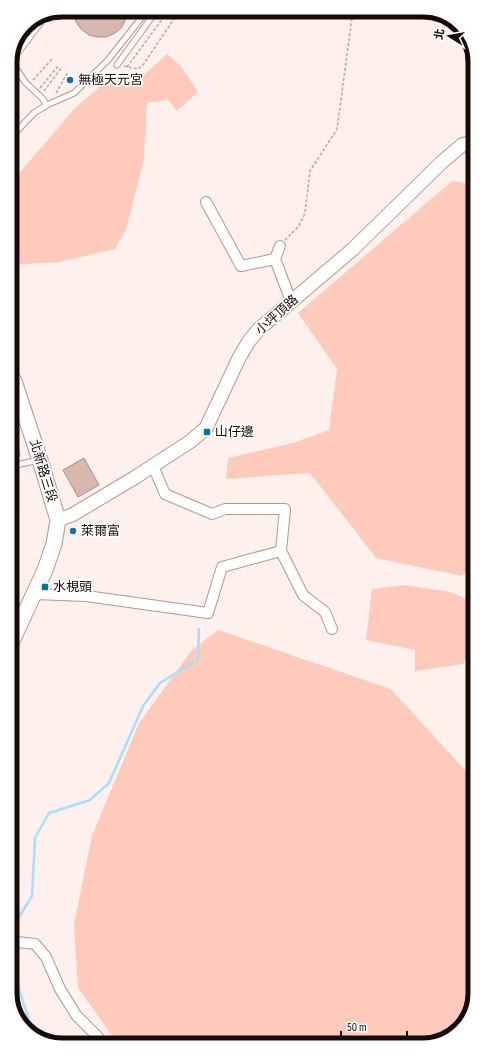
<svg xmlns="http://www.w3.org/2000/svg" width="485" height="1055" font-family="'Sofia Sans Condensed','Noto Sans TC',sans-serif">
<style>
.green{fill:#fdcabc}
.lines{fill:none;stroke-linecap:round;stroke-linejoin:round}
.stream{stroke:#a8defe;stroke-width:2.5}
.building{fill:#d8b7ae;stroke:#ad8d84}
.service-casing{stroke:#b6968d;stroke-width:7}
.minor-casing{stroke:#b6968d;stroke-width:12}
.tertiary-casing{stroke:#b6968d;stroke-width:15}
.secondary-casing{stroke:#b6968d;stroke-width:17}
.path{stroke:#b3a6a3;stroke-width:1.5;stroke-dasharray:3 2;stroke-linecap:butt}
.service{stroke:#fff;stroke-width:5}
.minor{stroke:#fff;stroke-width:10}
.tertiary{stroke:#fff;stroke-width:13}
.secondary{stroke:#fff;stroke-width:15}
.poi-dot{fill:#0b739f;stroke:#fff;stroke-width:1.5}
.labels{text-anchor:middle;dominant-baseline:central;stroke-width:3.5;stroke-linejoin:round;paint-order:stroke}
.poi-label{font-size:13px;fill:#160b08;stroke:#fff;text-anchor:start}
.street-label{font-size:13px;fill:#160b08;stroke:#fff}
.rim{fill:none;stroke:#160b08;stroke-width:5}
</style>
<rect width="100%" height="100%" fill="#fef0ec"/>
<path class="green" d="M 167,54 L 181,66 L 198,92 L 177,111 L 168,100 L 147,103 L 144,160 L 126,230 L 115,249 L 59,262 L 11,265 L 10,184 L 75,108 L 110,78 L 137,81 Z
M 452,181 L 473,184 L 474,564 L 462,576 L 376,558 L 310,473 L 226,479 L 228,458 L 293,443 L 329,430 L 337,369 L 298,313 Z
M 404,585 L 451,592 L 474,603 L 474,641 L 463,664 L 415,671 L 415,650 L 366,640 L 372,589 Z
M 218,630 L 391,689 L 474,780 L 475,993 L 466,1022 L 440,1042 L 118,1044 L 78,988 L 74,924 L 92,836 L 139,723 L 192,650 Z"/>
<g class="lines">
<path class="stream" d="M 13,927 L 32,896 L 35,838 L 49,813 L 90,800 L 109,783 L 143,706 L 160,683 L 198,659 L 199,629
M 13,949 L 16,980 L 34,1035"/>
</g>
<path class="building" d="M 74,10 L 127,10 L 125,21 L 121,28 L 115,33 L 106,37 L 97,37 L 89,35 L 81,29 L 76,22 Z
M 11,430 L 14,430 L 20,455 L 11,457 Z
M 84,458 L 99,485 L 78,497 L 63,470 Z"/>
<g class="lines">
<g class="service-casing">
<path id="service" d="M 117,65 L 157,10
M 47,105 L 74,93 L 108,60 L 142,17 L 144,10
M 10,138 L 34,113 L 47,105 L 42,98 L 25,82 L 14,65 L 17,54 L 45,17
M 11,466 L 39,460"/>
</g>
<g class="minor-casing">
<path id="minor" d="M 206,202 L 241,266 L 275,259
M 280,246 L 275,259 L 291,301
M 153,466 L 165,494 L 212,514 L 225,509 L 285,509 L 281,551 L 303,595 L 325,612 L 332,629
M 34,594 L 86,596 L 208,613 L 222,567 L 281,551
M 13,944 L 17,942 L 35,944 L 46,957 L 60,989 L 76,1015 L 98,1037 L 103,1045"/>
</g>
<g class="tertiary-casing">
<path id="tertiary" d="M 58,520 L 72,515 L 134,478 L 191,441 L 206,428 L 239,358 L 249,341 L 259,329 L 353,249 L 442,162 L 462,145 L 472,142"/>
</g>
<g class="secondary-casing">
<path id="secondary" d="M 11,376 L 14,381 L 40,460 L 58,520 L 54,544 L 45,570 L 12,641"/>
</g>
<path class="path" d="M 124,66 L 138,69 L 143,65 L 180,10
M 127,67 L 169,10
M 33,80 L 52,59
M 40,88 L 59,65
M 44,91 L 62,67
M 56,93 L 68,72
M 285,240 L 299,226 L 305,213 L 310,171 L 337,129 L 353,10"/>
<use href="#service" class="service"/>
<use href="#minor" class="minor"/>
<use href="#tertiary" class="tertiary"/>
<use href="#secondary" class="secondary"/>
</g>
<g class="poi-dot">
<circle cx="70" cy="80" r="4"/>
<rect x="203" y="428" width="8" height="8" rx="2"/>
<circle cx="73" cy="531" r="4"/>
<rect x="41" y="583" width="8" height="8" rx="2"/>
</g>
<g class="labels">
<g class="poi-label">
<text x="78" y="80">無極天元宮</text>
<text x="215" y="432">山仔邊</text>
<text x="81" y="531">萊爾富</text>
<text x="53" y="587">水梘頭</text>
</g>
<g class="street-label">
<text transform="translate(277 315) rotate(-42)">小坪頂路</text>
<text transform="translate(43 471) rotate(73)">北新路三段</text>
</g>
</g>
<path d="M0 0H485V1055H0ZM62 17H423A45 45 0 0 1 468 62V993A45 45 0 0 1 423 1038H62A45 45 0 0 1 17 993V62A45 45 0 0 1 62 17Z" fill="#fff" fill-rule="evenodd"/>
<path class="rim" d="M62 17H423A45 45 0 0 1 468 62V993A45 45 0 0 1 423 1038H62A45 45 0 0 1 17 993V62A45 45 0 0 1 62 17Z"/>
<g transform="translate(449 36) rotate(281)" stroke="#ffffff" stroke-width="3" paint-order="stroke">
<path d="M0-3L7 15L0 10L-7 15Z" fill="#160b08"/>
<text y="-6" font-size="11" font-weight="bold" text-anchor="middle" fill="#160b08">北</text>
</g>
<path d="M341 1031v6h66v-6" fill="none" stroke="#160b08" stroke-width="2"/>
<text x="347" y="1031" font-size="12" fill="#160b08" stroke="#ffffff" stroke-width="3" paint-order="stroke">50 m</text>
</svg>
